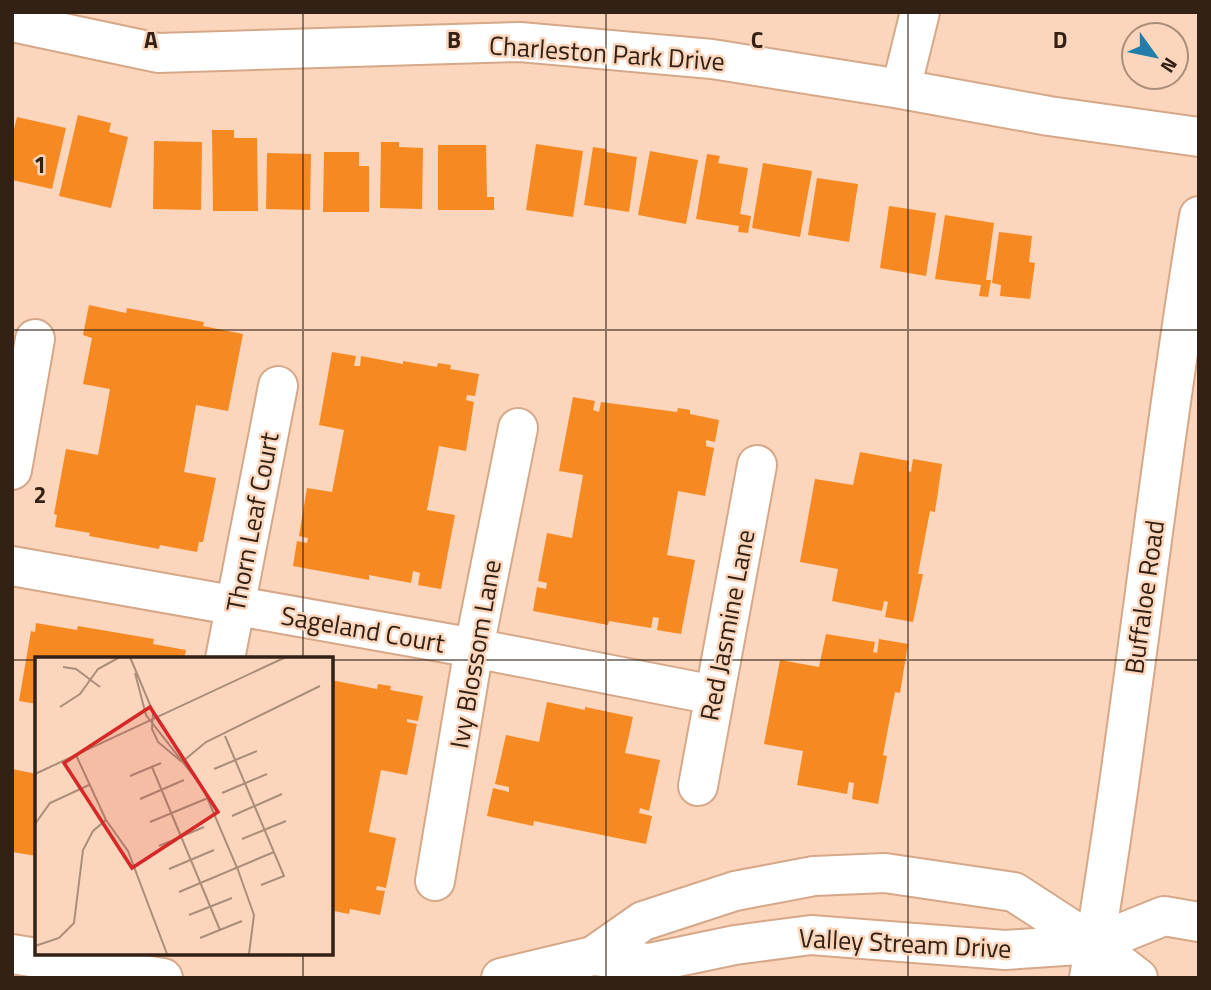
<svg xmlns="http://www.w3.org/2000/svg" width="1211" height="990" font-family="'Titillium Web',sans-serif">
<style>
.building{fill:#f78922}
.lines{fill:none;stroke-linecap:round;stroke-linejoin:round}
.minor-casing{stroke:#d5a889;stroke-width:42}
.major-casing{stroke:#d5a889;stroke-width:42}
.minor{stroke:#fff;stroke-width:38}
.major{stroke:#fff;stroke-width:38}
.grid{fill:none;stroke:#322114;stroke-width:2;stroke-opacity:0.55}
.labels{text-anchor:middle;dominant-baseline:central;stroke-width:5;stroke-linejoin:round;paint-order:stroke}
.street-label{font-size:26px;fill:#322114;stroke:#fbd6bc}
.inset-road{fill:none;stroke:#ab8e79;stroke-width:2}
.view{fill:#d62828;fill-opacity:0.15;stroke:#d62828;stroke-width:3.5}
.inset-edge{fill:none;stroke:#322114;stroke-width:3.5}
.grid-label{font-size:23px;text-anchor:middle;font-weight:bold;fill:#322114;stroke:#fbd6bc;stroke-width:5;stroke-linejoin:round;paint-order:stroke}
</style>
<rect width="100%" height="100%" fill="#fbd6bc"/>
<path class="building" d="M 78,115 L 111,123 L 109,132 L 128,137 L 111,208 L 59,196 Z
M 17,117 L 66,128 L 52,189 L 12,180 L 12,137 Z
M 212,130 L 234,130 L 234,138 L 257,138 L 258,211 L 213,211 Z
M 154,141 L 202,142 L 201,210 L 153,209 Z
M 381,142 L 399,142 L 399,147 L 423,148 L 422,209 L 380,208 Z
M 536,144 L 583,151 L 573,217 L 526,210 Z
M 438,145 L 486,145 L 487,197 L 494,197 L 494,210 L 438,210 Z
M 593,147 L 606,149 L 606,152 L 637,157 L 629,212 L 584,205 Z
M 650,151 L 698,160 L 686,224 L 638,215 Z
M 324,152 L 359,152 L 359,166 L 369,166 L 369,212 L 323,212 Z
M 267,153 L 311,154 L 310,210 L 266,209 Z
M 707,154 L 720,156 L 718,163 L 748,168 L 740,214 L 751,216 L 748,233 L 738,232 L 739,226 L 696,219 Z
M 763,163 L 812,171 L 800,237 L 752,228 Z
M 817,178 L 858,184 L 849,242 L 808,235 Z
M 889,206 L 936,213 L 926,276 L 880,268 Z
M 945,215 L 994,223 L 986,280 L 991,280 L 988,297 L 979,296 L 981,285 L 935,279 Z
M 999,232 L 1032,236 L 1029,262 L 1035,263 L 1030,299 L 1000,296 L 1001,285 L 992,283 Z
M 89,305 L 126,313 L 127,308 L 204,322 L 203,326 L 243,334 L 228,411 L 196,405 L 184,472 L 216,478 L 203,542 L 199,542 L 197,552 L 160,545 L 159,549 L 89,536 L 90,533 L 55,527 L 57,515 L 54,514 L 66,449 L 98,455 L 110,389 L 83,384 L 92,338 L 83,335 Z
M 332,352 L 356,356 L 354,366 L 360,366 L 361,356 L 403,364 L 403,361 L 437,367 L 438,363 L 451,365 L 450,369 L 479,374 L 475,396 L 467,395 L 466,400 L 474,402 L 466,451 L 439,446 L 427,510 L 455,515 L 441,589 L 418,585 L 420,573 L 413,571 L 411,583 L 369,575 L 369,580 L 293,566 L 297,541 L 307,543 L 308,538 L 299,536 L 307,488 L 332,492 L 344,430 L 319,425 Z
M 573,397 L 595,401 L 593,410 L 599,412 L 601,402 L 677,412 L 678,408 L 690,410 L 690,414 L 719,420 L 715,442 L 706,440 L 706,446 L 714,448 L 705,496 L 678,491 L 667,555 L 695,560 L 681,634 L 657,630 L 659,618 L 653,617 L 651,628 L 609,621 L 608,625 L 533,611 L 537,587 L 546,589 L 547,583 L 538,581 L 547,533 L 572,538 L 583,475 L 559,471 Z
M 860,452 L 909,461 L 908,471 L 911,472 L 913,459 L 942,464 L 935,512 L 930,511 L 918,574 L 923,574 L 913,622 L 885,617 L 888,602 L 884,601 L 882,611 L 832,601 L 838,569 L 800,562 L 815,479 L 853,485 Z
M 36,623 L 77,630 L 78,626 L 154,639 L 153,644 L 186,650 L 184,659 L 37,659 L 37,704 L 19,701 L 31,631 L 35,632 Z
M 826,634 L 875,642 L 873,652 L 877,653 L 879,639 L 908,644 L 900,693 L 895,692 L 883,755 L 887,756 L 878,804 L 852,799 L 854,783 L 849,782 L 847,794 L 797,785 L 803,751 L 764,744 L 780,660 L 819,667 Z
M 331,680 L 377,689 L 378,684 L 391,686 L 390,690 L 423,696 L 418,721 L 407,719 L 407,722 L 417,724 L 407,775 L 381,770 L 369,832 L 396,838 L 386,888 L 377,886 L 376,890 L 385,891 L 380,915 L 350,909 L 349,914 L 334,911 L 335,907 L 331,906 Z
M 547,702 L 585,710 L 585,707 L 633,717 L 625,753 L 660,760 L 649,811 L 640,808 L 639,813 L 652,816 L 646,844 L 534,821 L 533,826 L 487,816 L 493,788 L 509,792 L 509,787 L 495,784 L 506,735 L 539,742 Z
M 12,769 L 37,774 L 37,856 L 12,852 Z"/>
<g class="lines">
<g class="minor-casing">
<path id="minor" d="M 12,22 L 158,53 L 520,42 L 712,59 L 901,89 L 1049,116 L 1199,137
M 901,89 L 920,12
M 12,470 L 35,339
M 12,566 L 474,648 L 714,695
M 225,659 L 278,386
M 698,786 L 757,465
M 435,881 L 474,648 L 518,428
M 12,954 L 163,978
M 593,956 L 643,921 L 735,891 L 814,876 L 885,873 L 1014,892 L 1094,944 L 1138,978
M 501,978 L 593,956 L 649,963 L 735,945 L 811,935 L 1005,950 L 1094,944 L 1164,916 L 1199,922"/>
</g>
<g class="major-casing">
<path id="major" d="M 1089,978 C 1132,725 1157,469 1199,216"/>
</g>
<use href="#minor" class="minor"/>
<use href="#major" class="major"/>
</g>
<path class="grid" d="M 303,12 L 303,659M 606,12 L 606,978M 908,12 L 908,978M 12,330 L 1199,330M 12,660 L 37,660M 331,660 L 1199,660M 303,953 L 303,978"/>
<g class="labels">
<g class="street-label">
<text transform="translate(607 53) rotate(4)">Charleston Park Drive</text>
<text transform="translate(252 522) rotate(-79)">Thorn Leaf Court</text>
<text transform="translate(1144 597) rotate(-82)">Buffaloe Road</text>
<text transform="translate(727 625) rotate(-79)">Red Jasmine Lane</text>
<text transform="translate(363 629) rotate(10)">Sageland Court</text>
<text transform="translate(475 654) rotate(-80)">Ivy Blossom Lane</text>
<text transform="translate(905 943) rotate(3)">Valley Stream Drive</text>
</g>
</g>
<g transform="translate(35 657)">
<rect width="298" height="298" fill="#fbd6bc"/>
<path class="inset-road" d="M 95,0 L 118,55 L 117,72 L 123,85 L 147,105M 28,10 L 41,12 L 65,30M 100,16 L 111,58 L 168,131 L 203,213 L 219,258 L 214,297M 25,50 L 45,37 L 63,12 L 85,0M 190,79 L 249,219 L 226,228M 41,98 L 71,163 L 93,194 L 132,297M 147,105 L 171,85 L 285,29M 117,110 L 185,273M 179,112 L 222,94M 0,117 L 251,0M 95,119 L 126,106M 187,136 L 232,117M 105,142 L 149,123M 197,159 L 247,137M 115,165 L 173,141M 0,167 L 15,146 L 54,128M 207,182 L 251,164M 124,189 L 169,170M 134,212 L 179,193M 144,235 L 239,195M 154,258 L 197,241M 165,281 L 207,264M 0,289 L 24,281 L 39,266 L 48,193 L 58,174 L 71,163"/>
<path class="view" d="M 115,50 L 183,155 L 97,211 L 29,106 Z"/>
<rect width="298" height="298" class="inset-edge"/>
</g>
<g class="grid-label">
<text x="151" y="48">A</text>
<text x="454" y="48">B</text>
<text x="757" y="48">C</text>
<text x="1060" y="48">D</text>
<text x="40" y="173">1</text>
<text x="40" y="503">2</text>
</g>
<rect width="1211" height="990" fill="none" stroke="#322114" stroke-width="28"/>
<g transform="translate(1155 56) rotate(123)"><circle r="33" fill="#fbd6bc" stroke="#ab8e79" stroke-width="2"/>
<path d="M0-5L12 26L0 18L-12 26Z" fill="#237dab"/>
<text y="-10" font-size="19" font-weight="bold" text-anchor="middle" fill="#322114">N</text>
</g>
</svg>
